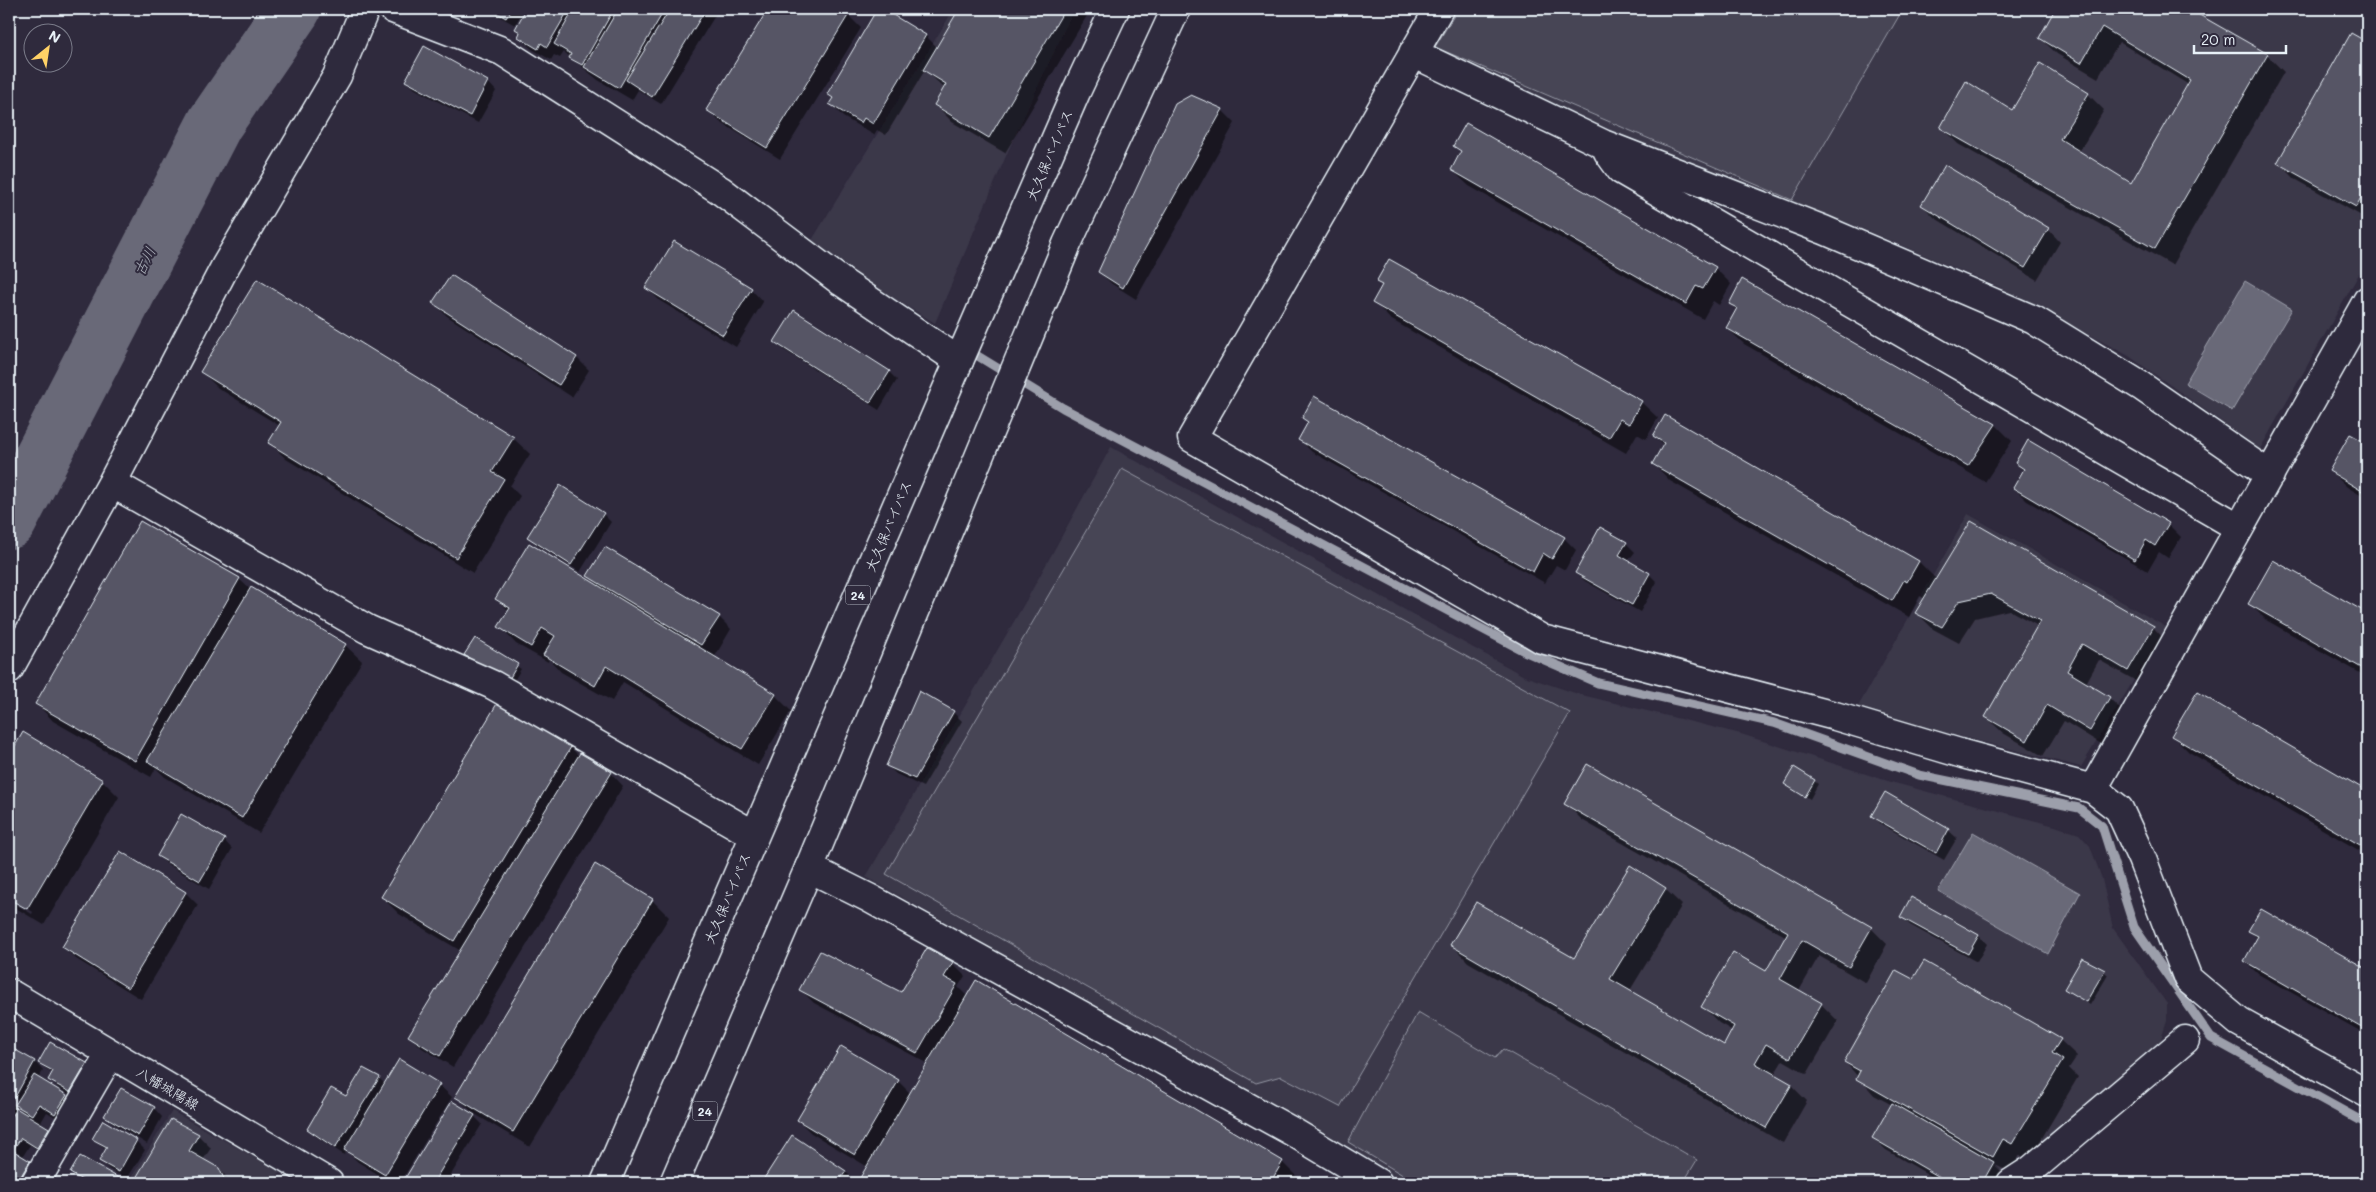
<svg xmlns="http://www.w3.org/2000/svg" width="2376" height="1192" font-family="Mali,'Klee One',sans-serif">
<style>
.built{fill:#3b3749}
.green{fill:#464455;stroke:#979aa6}
.water{fill:#696978;stroke:#9c9fab}
.shadow{fill:#0007}
.lines{fill:none;stroke-linecap:round;stroke-linejoin:round}
.stream{stroke:#9c9fab;stroke-width:9}
.river{stroke:#696978;stroke-width:56}
.building{fill:#575565;stroke:#e8f1f8}
.minor-casing{stroke:#e8f1f8;stroke-width:31}
.major-casing{stroke:#e8f1f8;stroke-width:31}
.highway-casing{stroke:#e8f1f8;stroke-width:31}
.minor{stroke:#2f2a3d;stroke-width:28}
.major{stroke:#2f2a3d;stroke-width:28}
.highway{stroke:#2f2a3d;stroke-width:28}
.labels{text-anchor:middle;dominant-baseline:central;stroke-width:4;stroke-linejoin:round;paint-order:stroke}
.shield{fill:#2f2a3d;stroke:#b0b5c0;stroke-width:1}
.shield-label{font-size:12px;font-weight:bold;fill:#e8f1f8}
.street-label{font-size:14px;fill:#e8f1f8;stroke:#2f2a3d}
.water-label{font-size:15px;font-style:italic;fill:#afb4be;stroke:#2f2a3d}
</style>
<rect width="100%" height="100%" fill="#2f2a3d"/>
<filter id="ink" filterUnits="userSpaceOnUse"><feTurbulence type="fractalNoise" baseFrequency=".02" numOctaves="2"/><feDisplacementMap in="SourceGraphic" scale="10" xChannelSelector="R" yChannelSelector="G"/><feConvolveMatrix kernelMatrix="1 2 1 2 8 2 1 2 1" color-interpolation-filters="sRGB"/></filter>
<g filter="url(#ink)">
<path class="built" d="M 954,9 L 1074,9 L 1009,149 L 935,323 L 875,287 L 812,240 Z
M 1448,9 L 2367,9 L 2367,260 L 2260,449 L 2129,356 L 1999,287 L 1848,223 L 1738,188 L 1426,47 Z
M 1111,447 L 1524,676 L 1578,694 L 1741,734 L 1891,782 L 2055,826 L 2079,834 L 2090,846 L 2102,879 L 2113,928 L 2167,1004 L 2167,1021 L 2157,1051 L 1997,1183 L 1399,1183 L 1329,1141 L 866,877 L 1027,599 Z
M 1968,514 L 2166,627 L 2081,767 L 1856,710 Z
M 172,1111 L 280,1172 L 274,1183 L 128,1183 Z"/>
<path class="green" d="M 1458,9 L 1903,9 L 1792,200 L 1435,47 Z
M 1122,469 L 1570,713 L 1340,1107 L 1281,1076 L 1256,1083 L 886,874 Z
M 1418,1012 L 1495,1058 L 1503,1049 L 1697,1160 L 1683,1183 L 1416,1183 L 1348,1142 Z"/>
<path class="water" d="M 2245,281 L 2292,309 L 2232,411 L 2185,383 Z
M 1973,832 L 2080,893 L 2048,954 L 1938,891 Z"/>
<path class="shadow" d="M 486,9 L 524,9 L 515,25 Z
M 528,9 L 719,9 L 661,104 L 638,90 L 632,100 L 598,80 L 564,52 L 560,58 L 554,55 L 551,60 L 532,49 L 519,37 L 521,34 L 516,29 Z
M 769,9 L 837,9 L 848,15 L 861,28 L 780,159 L 720,122 L 708,110 Z
M 879,9 L 926,36 L 938,48 L 961,9 L 1091,9 L 1005,153 L 952,122 L 936,105 L 945,89 L 925,70 L 886,135 L 877,130 L 874,135 L 843,117 L 831,104 L 834,99 L 828,94 Z
M 2057,9 L 2187,9 L 2267,55 L 2284,72 L 2172,265 L 1958,144 L 1941,127 L 2088,94 L 2104,110 L 2079,152 L 2132,184 L 2189,85 L 2119,42 L 2098,78 L 2057,54 L 2040,38 Z
M 2351,35 L 2367,44 L 2367,219 L 2295,179 L 2279,162 Z
M 424,48 L 488,82 L 496,91 L 478,123 L 415,89 L 406,81 Z
M 1191,96 L 1222,110 L 1235,123 L 1136,299 L 1112,284 L 1099,272 Z
M 1455,146 L 1715,268 L 1731,284 L 1719,305 L 1713,301 L 1703,319 L 1469,186 L 1452,170 L 1462,152 Z
M 1922,205 L 2048,229 L 2060,242 L 2037,280 L 1935,218 Z
M 451,277 L 577,358 L 589,370 L 572,397 L 447,316 L 434,303 Z
M 1378,282 L 1641,402 L 1658,418 L 1646,439 L 1637,434 L 1626,453 L 1390,319 L 1374,302 L 1383,287 Z
M 647,288 L 751,289 L 763,302 L 736,347 L 660,301 Z
M 1730,303 L 1995,424 L 2012,441 L 1985,482 L 1744,344 L 1727,328 L 1737,311 Z
M 775,342 L 889,372 L 897,380 L 879,410 L 784,350 Z
M 201,371 L 513,438 L 530,454 L 510,486 L 520,496 L 473,573 L 286,459 L 270,443 L 280,426 L 218,388 Z
M 1666,416 L 1919,562 L 1937,580 L 2153,627 L 2169,644 L 2145,686 L 2099,660 L 2086,683 L 2109,698 L 2126,714 L 2106,747 L 2064,721 L 2043,756 L 2003,733 L 1986,717 L 2038,626 L 2009,610 L 1975,618 L 1959,643 L 1933,629 L 1917,613 L 1925,599 L 1920,596 L 1909,617 L 1670,481 L 1654,464 L 1664,446 L 1654,436 Z
M 1304,418 L 1564,538 L 1576,550 L 1565,570 L 1556,565 L 1545,583 L 1312,452 L 1300,440 L 1309,423 Z
M 2351,435 L 2367,445 L 2367,499 L 2347,487 L 2330,471 Z
M 2016,463 L 2168,524 L 2181,537 L 2168,558 L 2159,552 L 2148,571 L 2027,501 L 2014,488 L 2024,471 Z
M 603,514 L 611,522 L 580,572 L 537,545 L 529,537 Z
M 1601,529 L 1626,543 L 1635,552 L 1628,561 L 1649,574 L 1657,582 L 1640,612 L 1585,581 L 1576,573 Z
M 2273,562 L 2367,615 L 2367,677 L 2266,620 L 2250,604 Z
M 589,575 L 719,617 L 731,629 L 714,658 L 775,695 L 791,711 L 758,765 L 623,682 L 612,701 L 561,672 L 549,659 L 548,662 L 516,644 L 500,627 L 509,611 L 496,598 L 600,587 Z
M 239,579 L 251,590 L 252,588 L 345,645 L 362,661 L 259,833 L 165,777 L 156,768 L 151,777 L 53,721 L 37,704 Z
M 475,639 L 521,669 L 512,684 L 466,655 Z
M 920,692 L 953,712 L 962,721 L 923,787 L 896,774 L 888,766 Z
M 2197,694 L 2367,792 L 2367,855 L 2189,752 L 2173,736 Z
M 499,704 L 571,748 L 579,756 L 611,773 L 623,786 L 453,1067 L 422,1048 L 410,1036 L 461,951 L 399,914 L 382,897 Z
M 23,734 L 103,781 L 119,797 L 44,925 L 9,904 L 9,900 L 32,914 L 33,912 L 9,897 L 9,759 Z
M 1814,781 L 1818,784 L 1810,799 L 1786,784 Z
M 1566,804 L 1871,928 L 1887,944 L 1866,983 L 1819,956 L 1799,991 L 1821,1004 L 1838,1021 L 1807,1074 L 1783,1060 L 1774,1075 L 1791,1085 L 1807,1101 L 1783,1143 L 1468,962 L 1452,945 L 1574,960 L 1665,889 L 1682,905 L 1629,992 L 1724,1046 L 1733,1031 L 1719,1023 L 1703,1007 L 1767,973 L 1787,937 L 1582,820 Z
M 1873,816 L 1948,830 L 1957,838 L 1944,860 L 1881,824 Z
M 224,840 L 232,849 L 209,889 L 167,864 L 158,856 Z
M 120,853 L 186,893 L 198,905 L 141,999 L 76,959 L 63,947 Z
M 596,866 L 652,900 L 669,917 L 530,1147 L 473,1113 L 457,1097 Z
M 1912,899 L 1979,936 L 1987,944 L 1977,962 L 1910,925 L 1902,917 Z
M 2262,911 L 2367,971 L 2367,1035 L 2258,974 L 2245,961 L 2258,939 L 2250,931 Z
M 952,963 L 965,976 L 958,987 L 968,997 L 1282,1162 L 1298,1178 L 1296,1183 L 858,1183 L 868,1167 L 811,1133 L 798,1120 L 841,1047 L 898,1081 L 911,1094 L 929,1064 L 814,1003 L 801,990 L 901,993 Z
M 2104,971 L 2108,975 L 2090,1005 L 2065,989 Z
M 1914,981 L 2060,1040 L 2077,1056 L 2069,1068 L 2078,1077 L 2029,1160 L 2020,1155 L 2010,1172 L 1995,1165 L 2006,1176 L 2001,1183 L 1943,1183 L 1886,1150 L 1873,1138 L 1892,1105 L 1874,1095 L 1845,1062 Z
M 9,1045 L 35,1062 L 43,1071 L 38,1079 L 66,1096 L 74,1104 L 64,1122 L 47,1112 L 40,1124 L 57,1138 L 46,1155 L 30,1145 L 23,1156 L 9,1147 L 9,1102 L 26,1115 L 17,1105 L 18,1103 L 9,1098 L 19,1103 L 20,1101 L 9,1094 Z
M 39,1063 L 86,1064 L 94,1072 L 79,1100 L 58,1088 L 50,1079 L 53,1074 Z
M 379,1078 L 385,1084 L 439,1085 L 452,1097 L 400,1183 L 392,1183 L 358,1162 L 347,1151 L 344,1155 L 317,1137 L 308,1129 L 346,1098 Z
M 154,1108 L 162,1117 L 147,1144 L 114,1124 L 106,1116 Z
M 474,1116 L 482,1124 L 446,1183 L 409,1183 L 406,1180 Z
M 171,1121 L 198,1135 L 211,1148 L 203,1160 L 219,1169 L 232,1183 L 135,1183 Z
M 104,1122 L 136,1141 L 145,1150 L 127,1179 L 109,1169 L 100,1160 L 107,1150 L 94,1139 Z
M 792,1137 L 846,1172 L 857,1183 L 762,1183 Z
M 9,1150 L 29,1162 L 37,1170 L 29,1183 L 19,1183 L 10,1178 L 9,1180 Z
M 72,1173 L 118,1179 L 122,1183 L 83,1183 Z"/>
<g class="lines">
<path class="stream" d="M 968,350 L 1063,408 L 1524,651 L 1598,683 L 1774,723 L 1919,775 L 2079,808 L 2102,826 L 2134,927 L 2211,1038 L 2367,1124"/>
<path class="river" d="M 9,521 L 215,123 L 293,9"/>
</g>
<path class="building" d="M 490,9 L 512,9 L 506,18 Z
M 526,9 L 569,9 L 547,47 L 541,43 L 538,49 L 518,37 L 520,32 L 515,29 Z
M 574,9 L 614,9 L 582,65 L 569,58 L 571,54 L 554,44 Z
M 618,9 L 665,9 L 619,88 L 584,67 Z
M 670,9 L 706,9 L 652,97 L 626,80 Z
M 768,9 L 840,9 L 849,14 L 767,148 L 706,110 Z
M 877,9 L 883,9 L 926,35 L 873,124 L 864,118 L 861,123 L 829,104 L 833,98 L 827,94 Z
M 959,9 L 1065,9 L 989,138 L 934,105 L 946,84 L 923,70 Z
M 2055,9 L 2189,9 L 2268,54 L 2155,249 L 1940,128 L 1966,81 L 2012,110 L 2040,63 L 2089,93 L 2060,139 L 2131,183 L 2190,80 L 2102,27 L 2081,63 L 2039,38 Z
M 2351,33 L 2367,42 L 2367,186 L 2356,207 L 2277,163 Z
M 424,46 L 488,81 L 470,116 L 405,81 Z
M 1191,95 L 1223,109 L 1123,288 L 1098,272 L 1175,104 Z
M 1466,123 L 1716,267 L 1703,289 L 1696,286 L 1686,304 L 1451,170 L 1461,151 L 1453,146 Z
M 1945,165 L 2049,228 L 2025,268 L 1921,205 Z
M 674,241 L 752,288 L 723,335 L 645,288 Z
M 1389,259 L 1642,401 L 1629,424 L 1620,419 L 1609,438 L 1372,303 L 1382,285 L 1376,282 Z
M 451,275 L 577,357 L 559,385 L 432,303 Z
M 257,279 L 514,437 L 492,472 L 504,479 L 456,558 L 268,443 L 281,422 L 200,372 Z
M 1742,279 L 1996,424 L 1968,466 L 1726,328 L 1737,308 L 1729,304 Z
M 794,310 L 890,371 L 870,403 L 774,342 Z
M 1314,396 L 1565,537 L 1552,559 L 1543,553 L 1533,572 L 1298,440 L 1308,422 L 1302,418 Z
M 1665,415 L 1919,561 L 1907,582 L 1904,580 L 1892,601 L 1652,464 L 1664,443 L 1653,436 Z
M 2350,434 L 2367,443 L 2367,494 L 2329,471 Z
M 2028,440 L 2169,523 L 2155,546 L 2146,540 L 2135,560 L 2013,488 L 2024,469 L 2015,463 Z
M 560,485 L 604,513 L 571,565 L 527,537 Z
M 140,521 L 240,578 L 135,761 L 35,704 Z
M 1971,521 L 2154,626 L 2128,671 L 2082,644 L 2067,671 L 2110,697 L 2090,731 L 2047,705 L 2027,741 L 1985,717 L 2040,621 L 1991,594 L 1959,601 L 1942,627 L 1915,613 Z
M 1600,527 L 1627,542 L 1619,555 L 1650,573 L 1632,605 L 1575,573 Z
M 529,543 L 776,694 L 742,749 L 606,666 L 595,686 L 543,655 L 555,636 L 542,628 L 531,647 L 498,627 L 510,608 L 495,599 Z
M 605,547 L 720,616 L 701,645 L 587,576 Z
M 2273,560 L 2367,613 L 2367,671 L 2248,604 Z
M 251,587 L 346,644 L 242,818 L 147,761 Z
M 475,638 L 518,664 L 508,681 L 464,655 Z
M 919,691 L 954,711 L 915,779 L 886,766 Z
M 2197,692 L 2367,791 L 2367,849 L 2171,736 Z
M 498,702 L 571,747 L 454,941 L 381,897 Z
M 23,732 L 103,780 L 27,909 L 9,899 L 9,756 Z
M 580,753 L 612,772 L 440,1056 L 408,1036 Z
M 1587,764 L 1872,927 L 1849,967 L 1802,940 L 1780,979 L 1822,1003 L 1790,1058 L 1766,1044 L 1755,1063 L 1792,1084 L 1766,1128 L 1450,945 L 1476,902 L 1574,958 L 1630,865 L 1666,888 L 1610,979 L 1724,1045 L 1734,1026 L 1701,1007 L 1733,952 L 1766,971 L 1788,932 L 1564,804 Z
M 1794,767 L 1815,780 L 1805,797 L 1784,784 Z
M 1885,792 L 1949,829 L 1936,853 L 1871,816 Z
M 181,814 L 225,839 L 200,881 L 157,856 Z
M 120,851 L 186,892 L 128,988 L 62,947 Z
M 595,864 L 653,899 L 513,1132 L 455,1097 Z
M 1911,897 L 1979,935 L 1968,954 L 1900,917 Z
M 2261,909 L 2367,969 L 2367,1031 L 2244,961 L 2258,936 L 2248,931 Z
M 927,948 L 953,962 L 944,977 L 957,984 L 917,1053 L 799,990 L 820,951 L 901,992 Z
M 2082,958 L 2105,970 L 2086,1002 L 2064,989 Z
M 1924,961 L 2061,1039 L 2052,1053 L 2063,1060 L 2012,1144 L 2003,1139 L 1993,1157 L 1856,1079 L 1860,1071 L 1844,1062 L 1896,970 L 1913,979 Z
M 976,980 L 1283,1161 L 1270,1183 L 857,1183 Z
M 50,1042 L 87,1063 L 70,1092 L 48,1080 L 53,1071 L 38,1063 Z
M 841,1046 L 899,1080 L 855,1155 L 797,1120 Z
M 12,1048 L 35,1061 L 14,1099 L 9,1096 L 9,1053 Z
M 399,1059 L 440,1084 L 385,1175 L 344,1150 Z
M 363,1068 L 380,1077 L 335,1148 L 307,1129 L 331,1088 L 346,1096 Z
M 34,1075 L 67,1095 L 55,1114 L 39,1104 L 32,1115 L 15,1105 Z
M 121,1088 L 155,1107 L 138,1136 L 104,1116 Z
M 452,1101 L 475,1115 L 433,1183 L 409,1183 L 404,1180 Z
M 1892,1103 L 1994,1162 L 1982,1183 L 1950,1183 L 1872,1138 Z
M 16,1108 L 49,1128 L 37,1148 L 21,1138 L 14,1148 L 9,1145 L 9,1120 Z
M 171,1119 L 199,1134 L 189,1151 L 219,1168 L 226,1183 L 133,1183 Z
M 103,1120 L 137,1140 L 119,1172 L 99,1161 L 107,1147 L 92,1139 Z
M 792,1135 L 846,1171 L 838,1183 L 761,1183 Z
M 9,1148 L 30,1161 L 18,1181 L 9,1175 Z
M 80,1156 L 119,1178 L 116,1183 L 87,1183 L 70,1173 Z"/>
<g class="lines">
<g class="minor-casing">
<path id="minor" d="M 393,9 L 502,51 L 720,190 L 842,282 L 959,361
M 1439,9 L 1192,438 L 1542,639 L 1835,716 L 1963,754 L 2093,789 L 2119,809 L 2142,859 L 2188,979 L 2239,1022 L 2367,1093
M 1413,53 L 1603,144 L 1824,230 L 2034,320 L 2141,386 L 2270,475
M 1608,152 L 1621,170 L 2238,527
M 112,483 L 367,629 L 493,685 L 754,835
M 9,669 L 112,483 L 226,265 L 337,76 L 365,9
M 2093,789 L 2367,301
M 809,868 L 869,898 L 1293,1132 L 1378,1183
M 35,1183 L 110,1054
M 2011,1183 L 2031,1170 L 2185,1040"/>
</g>
<g class="major-casing">
<path id="major" d="M 9,993 L 329,1183"/>
</g>
<g class="highway-casing">
<path id="highway" d="M 605,1183 L 959,361 L 1076,92 L 1115,9
M 674,1183 L 809,868 L 1067,244 L 1176,9"/>
</g>
<use href="#minor" class="minor"/>
<use href="#major" class="major"/>
<use href="#highway" class="highway"/>
</g>
</g>
<g class="labels">
<g class="shield">
<rect x="845.5" y="585.5" width="25" height="19" rx="4"/>
<rect x="692.5" y="1101.5" width="25" height="19" rx="4"/>
</g>
<g class="shield-label">
<text x="858" y="595">24</text>
<text x="705" y="1111">24</text>
</g>
<g class="street-label">
<text transform="translate(1049 155) rotate(-67)">大久保バイパス</text>
<text transform="translate(888 526) rotate(-67)">大久保バイパス</text>
<text transform="translate(727 898) rotate(-67)">大久保バイパス</text>
<text transform="translate(168 1088) rotate(31)">八幡城陽線</text>
</g>
<g class="water-label">
<text transform="translate(144 261) rotate(-63)">古川</text>
</g>
</g>
<rect width="2376" height="1192" fill="none" stroke="#2f2a3d" stroke-width="30"/>
<rect x="15" y="15" width="2346" height="1162" fill="none" stroke="#e8f1f8" stroke-width="2" filter="url(#ink)"/>
<g transform="translate(48 48) rotate(30)"><circle r="24" fill="#2f2a3d" stroke="#797a88"/>
<path d="M0-4L9 19L0 12L-9 19Z" fill="#ffd166"/>
<text y="-8" font-size="14" font-weight="bold" text-anchor="middle" fill="#e8f1f8">N</text>
</g>
<path d="M2194 45v8h92v-8" fill="none" stroke="#e8f1f8" stroke-width="2.5"/>
<text x="2201" y="45" font-size="15" fill="#e8f1f8" stroke="#2f2a3d" stroke-width="4" paint-order="stroke">20 m</text>
</svg>
